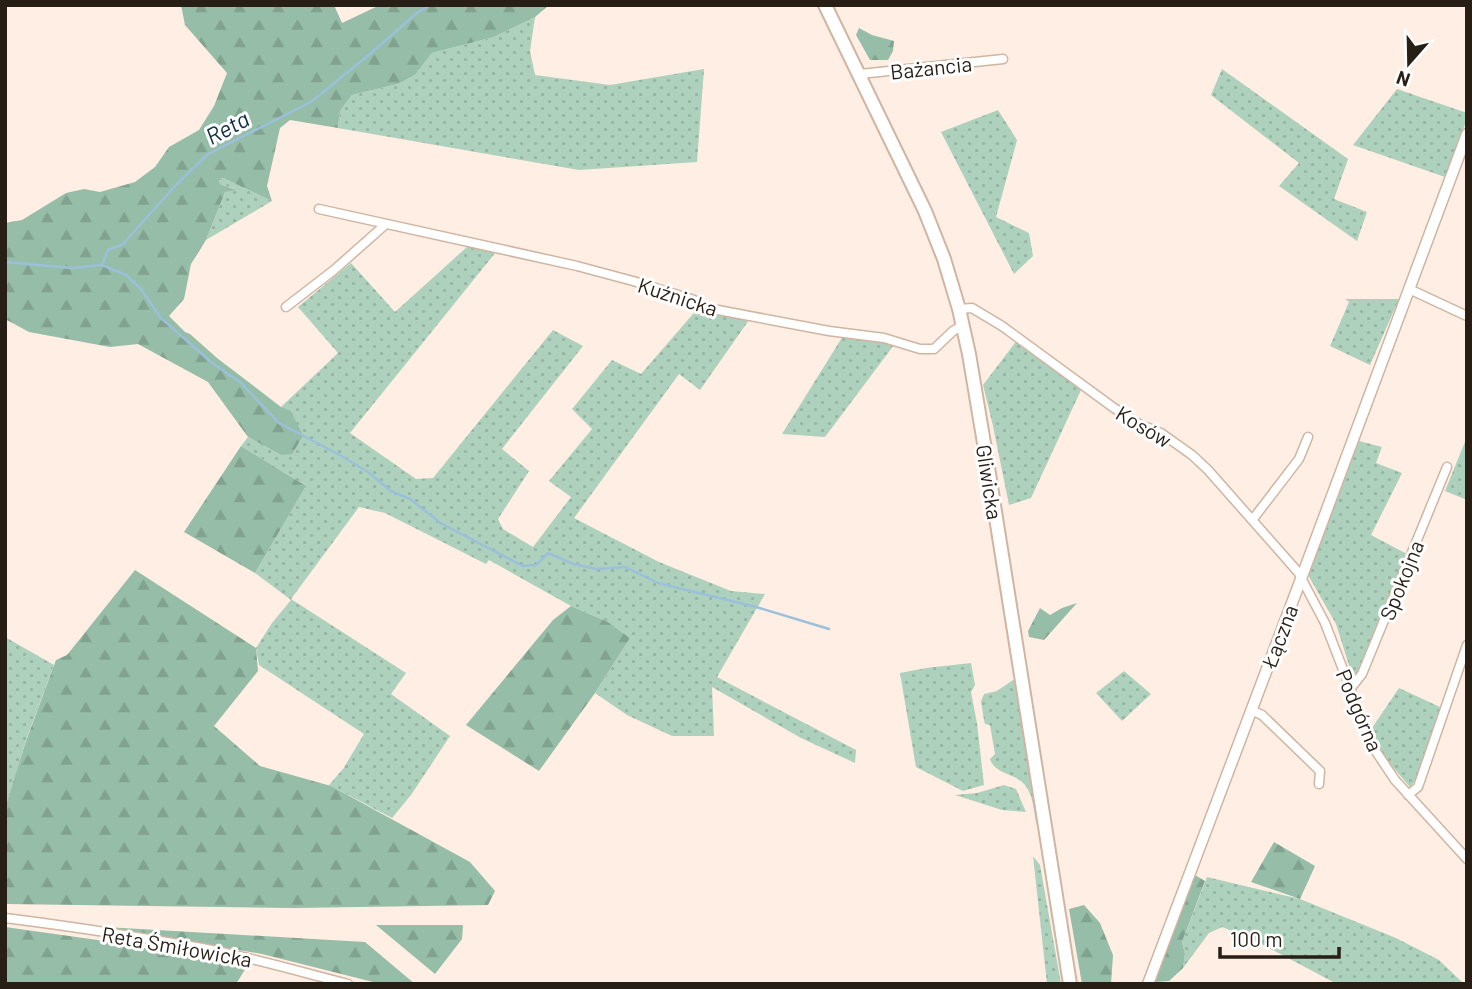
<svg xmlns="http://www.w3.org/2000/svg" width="1472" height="989" font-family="Barlow,sans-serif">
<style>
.green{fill:url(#green-dots)}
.forest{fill:url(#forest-firs)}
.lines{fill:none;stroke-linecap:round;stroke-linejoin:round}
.stream{stroke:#9cc0da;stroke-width:2.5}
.minor-casing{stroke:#cfb5a2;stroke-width:11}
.tertiary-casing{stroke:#cfb5a2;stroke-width:13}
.primary-casing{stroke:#cfb5a2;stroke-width:16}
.minor{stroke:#fff;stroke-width:8}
.tertiary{stroke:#fff;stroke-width:10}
.primary{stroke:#fff;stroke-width:12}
.labels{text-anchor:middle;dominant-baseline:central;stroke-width:6;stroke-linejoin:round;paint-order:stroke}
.street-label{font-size:21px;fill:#271e16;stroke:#fff}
.water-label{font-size:23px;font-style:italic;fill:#0e2d40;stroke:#fff}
</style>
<defs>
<pattern id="green-dots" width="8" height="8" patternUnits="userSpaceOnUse" patternTransform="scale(1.75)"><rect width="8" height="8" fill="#add1bd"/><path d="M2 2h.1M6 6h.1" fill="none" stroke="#95b3a2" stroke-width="1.8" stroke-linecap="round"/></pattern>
<pattern id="forest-firs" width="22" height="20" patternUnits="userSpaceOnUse" patternTransform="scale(1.75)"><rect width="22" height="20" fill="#95bda7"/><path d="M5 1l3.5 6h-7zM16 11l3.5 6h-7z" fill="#80a28f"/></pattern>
</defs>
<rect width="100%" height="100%" fill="#ffeee3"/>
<path class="green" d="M 535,17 L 530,51 L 535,75 L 610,85 L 704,69 L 697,162 L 579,170 L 338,128 L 340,111 L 352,95 L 398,84 L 415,75 L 432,53 L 494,37 Z
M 1222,69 L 1348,159 L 1334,199 L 1367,212 L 1357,241 L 1279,186 L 1299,163 L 1211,95 Z
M 1397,89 L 1467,113 L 1467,119 L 1445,177 L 1353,145 Z
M 998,110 L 1017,140 L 996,217 L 1029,233 L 1033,256 L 1014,274 L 941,132 Z
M 223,178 L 272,201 L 206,240 L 225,192 L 234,189 L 220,184 L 219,179 Z
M 468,246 L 496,252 L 350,433 L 416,479 L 433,478 L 553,330 L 583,346 L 502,449 L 529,471 L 498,519 L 503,529 L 533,547 L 571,497 L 549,481 L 592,429 L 572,409 L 612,360 L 641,374 L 699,307 L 717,313 L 749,320 L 700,390 L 679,374 L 574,518 L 659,562 L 731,591 L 765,594 L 717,677 L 856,750 L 855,763 L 801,738 L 712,687 L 714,736 L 672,736 L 627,715 L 595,693 L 630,638 L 608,622 L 571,606 L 489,560 L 486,564 L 385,513 L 359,507 L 291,599 L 406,673 L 391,694 L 450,736 L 411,795 L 392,818 L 329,785 L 343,769 L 364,734 L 259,665 L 256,648 L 272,623 L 291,600 L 255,573 L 306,486 L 241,446 L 248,437 L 281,455 L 291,412 L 281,407 L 338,353 L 298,307 L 351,263 L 395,312 Z
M 1345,299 L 1399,299 L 1370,365 L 1330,346 L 1349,302 Z
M 843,336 L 883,342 L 894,345 L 825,437 L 782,434 Z
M 1018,339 L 1081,382 L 1081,390 L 1031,498 L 1009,505 L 993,426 L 983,385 Z
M 1467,437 L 1467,500 L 1445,491 Z
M 1359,441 L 1382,447 L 1376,463 L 1402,473 L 1371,535 L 1407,554 L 1359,671 L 1353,678 L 1336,624 L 1308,575 Z
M 5,637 L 54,665 L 25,743 L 6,809 Z
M 971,663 L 975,685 L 971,692 L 977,723 L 984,785 L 963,791 L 916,767 L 900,673 L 926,668 Z
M 1124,671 L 1151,694 L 1122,721 L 1096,693 Z
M 1013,680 L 1015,681 L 1017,688 L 1038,822 L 1036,823 C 1034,811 1033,795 1025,785 C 1016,773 995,775 990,759 L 995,754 L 990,725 L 985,724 L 984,720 L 981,701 L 984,694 L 997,691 Z
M 1399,688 L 1440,707 L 1416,780 L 1410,787 L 1373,744 L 1370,731 Z
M 1004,785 L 1016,789 L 1026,812 L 1002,810 L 955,795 L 977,793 Z
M 1033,856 L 1040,865 L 1061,984 L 1047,984 Z
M 1207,877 L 1300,899 L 1396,938 L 1439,960 L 1464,984 L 1337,984 L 1250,938 L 1222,927 L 1209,933 L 1183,968 L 1185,954 L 1182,942 Z"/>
<path class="forest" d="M 181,5 L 334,5 L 342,23 L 380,5 L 549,5 L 535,17 L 494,37 L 432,53 L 415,75 L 398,84 L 352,95 L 340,111 L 338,128 L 290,120 L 280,128 L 267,186 L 272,201 L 223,178 L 219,179 L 220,184 L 236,190 L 225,192 L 206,240 L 191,264 L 184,299 L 169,316 L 185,332 L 190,334 L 217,358 L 281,407 L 291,411 L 303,436 L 292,454 L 281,455 L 248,437 L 208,382 L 138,344 L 110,347 L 29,332 L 5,319 L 5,223 L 22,220 L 66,193 L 84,189 L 100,192 L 135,182 L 155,167 L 169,147 L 199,130 L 214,106 L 227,73 L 185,25 Z
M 859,28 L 872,35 L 894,41 L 893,51 L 888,60 L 870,60 L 856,35 Z
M 241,446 L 306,486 L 255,573 L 184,532 Z
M 135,570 L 256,648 L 258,671 L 214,726 L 260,766 L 331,786 L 470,862 L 495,891 L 488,905 L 294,908 L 5,904 L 5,809 L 25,744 L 56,660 L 67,655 Z
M 1077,603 L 1044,640 L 1029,637 L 1028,631 L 1040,608 L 1050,615 L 1062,608 Z
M 571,606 L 608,622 L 630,638 L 595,693 L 539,771 L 466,725 L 553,620 Z
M 1274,842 L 1315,866 L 1300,899 L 1251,882 Z
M 1195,875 L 1205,881 L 1182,942 L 1185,954 L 1183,968 L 1169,981 L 1155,982 Z
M 1084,905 L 1100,923 L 1113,955 L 1111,984 L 1082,984 L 1069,909 Z
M 376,925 L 463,925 L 462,939 L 435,974 Z
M 5,927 L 119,943 L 246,968 L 236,984 L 5,984 Z
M 105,927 L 365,942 L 415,984 L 381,984 L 262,954 Z"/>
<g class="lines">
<path class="stream" d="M 5,262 L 72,268 L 102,265 L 126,275 L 141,289 L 161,318 L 211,362 L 241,383 L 279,423 L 338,454 L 368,472 L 391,491 L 410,499 L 442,524 L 523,566 L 536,565 L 548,553 L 573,564 L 597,569 L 625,567 L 658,583 L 756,607 L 829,629
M 102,265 L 108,250 L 123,244 L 175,186 L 208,154 L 311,102 L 370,54 L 417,13 L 430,5"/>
<g class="minor-casing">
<path id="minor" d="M 860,74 L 1003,59
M 319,209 L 577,266 L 633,281 L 694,300 L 706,307 L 718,310 L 829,331 L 884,338 L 920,349 L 934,349 L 953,331 L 963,325
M 1409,289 L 1467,316
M 286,307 L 334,270 L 386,224
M 959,309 L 972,308 L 1002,326 L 1114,408 L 1139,424 L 1161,433 L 1192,455 L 1208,470 L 1298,572 L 1325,623 L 1373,747 L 1395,780 L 1467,859
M 1253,519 L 1299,459 L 1308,437
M 1350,689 L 1362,674 L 1447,467
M 1251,710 L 1262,715 L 1320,771 L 1319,784
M 1408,795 L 1418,787 L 1467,645
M 5,918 C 69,926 133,936 196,947 C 247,956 297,971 348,984"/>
</g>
<g class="tertiary-casing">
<path id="tertiary" d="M 1148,984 L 1301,579 L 1467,134"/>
</g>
<g class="primary-casing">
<path id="primary" d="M 825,5 L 925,211 L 944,259 L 959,309 L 969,354 L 987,461 L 1070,984"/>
</g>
<use href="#minor" class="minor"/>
<use href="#tertiary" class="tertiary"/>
<use href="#primary" class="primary"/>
</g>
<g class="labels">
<g class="street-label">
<text transform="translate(931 67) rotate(-6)">Bażancia</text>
<text transform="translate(678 296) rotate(18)">Kuźnicka</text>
<text transform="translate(1144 426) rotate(31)">Kosów</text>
<text transform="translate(990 482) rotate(81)">Gliwicka</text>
<text transform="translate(1401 580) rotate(-68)">Spokojna</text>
<text transform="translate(1279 636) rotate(-69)">Łączna</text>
<text transform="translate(1360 710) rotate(67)">Podgórna</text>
<text transform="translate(177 946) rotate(10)">Reta Śmiłowicka</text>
</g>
<g class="water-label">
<text transform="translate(227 127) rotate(-28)">Reta</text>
</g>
</g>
<rect width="1472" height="989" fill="none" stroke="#271e16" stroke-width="14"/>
<g transform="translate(1409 63) rotate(200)" stroke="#ffffff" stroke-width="5" paint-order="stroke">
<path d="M0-5L12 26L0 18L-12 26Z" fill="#271e16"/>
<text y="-10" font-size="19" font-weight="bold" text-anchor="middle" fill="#271e16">N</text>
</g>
<path d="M1220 947v10h119v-10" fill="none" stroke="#271e16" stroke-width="3.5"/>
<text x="1230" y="947" font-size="21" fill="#271e16" stroke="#ffffff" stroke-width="5" paint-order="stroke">100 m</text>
</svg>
